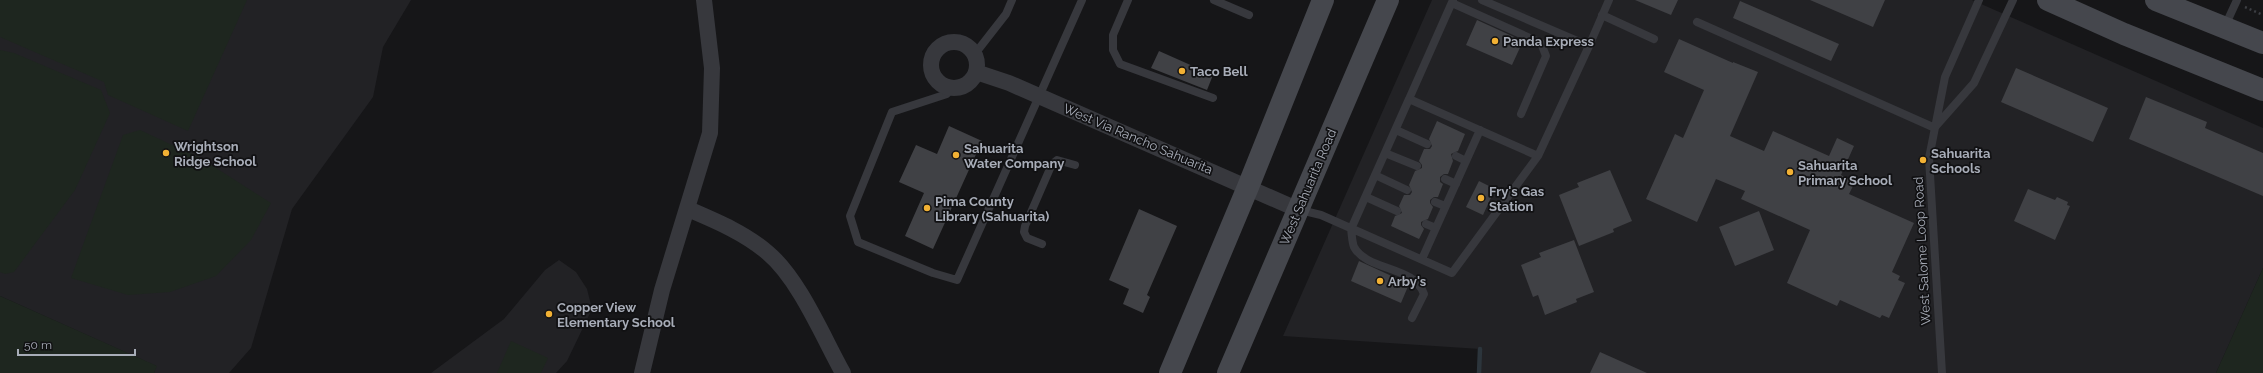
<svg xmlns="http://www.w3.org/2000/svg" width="2263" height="373" font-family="Raleway,sans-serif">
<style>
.built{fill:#222225}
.green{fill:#1e261f}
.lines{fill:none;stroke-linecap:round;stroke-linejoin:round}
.stream{stroke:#2c353c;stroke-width:4.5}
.building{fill:#404145}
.path{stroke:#3d3f44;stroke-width:2.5;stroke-dasharray:2 3;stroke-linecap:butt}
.lane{stroke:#37383d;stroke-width:8}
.street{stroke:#37383d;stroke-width:16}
.secondary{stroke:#45474d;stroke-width:22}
.poi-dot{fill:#f2b134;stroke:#111113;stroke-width:1.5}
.labels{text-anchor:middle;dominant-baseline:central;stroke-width:3.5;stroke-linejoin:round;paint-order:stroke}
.poi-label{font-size:13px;font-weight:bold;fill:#a8adb8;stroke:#111113;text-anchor:start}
.street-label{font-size:13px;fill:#a8adb8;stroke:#111113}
</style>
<rect width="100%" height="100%" fill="#161618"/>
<path class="built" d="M 0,0 L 411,0 L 383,47 L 373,97 L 292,209 L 251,348 L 229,373 L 154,373 L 156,366 L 0,296 Z
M 1432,0 L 1972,0 L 2263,128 L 2263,268 L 2216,373 L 1479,373 L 1480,349 L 1283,336 Z
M 559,260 L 576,272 L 587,289 L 592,309 L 567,361 L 556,373 L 431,373 L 504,319 L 545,270 Z"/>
<path class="green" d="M 0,0 L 247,0 L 188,131 L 108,95 L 104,82 L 0,37 Z
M 0,50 L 14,53 L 101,90 L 110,113 L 75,190 L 14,272 L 5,274 L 0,272 Z
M 140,130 L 202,159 L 271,203 L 251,240 L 216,276 L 170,292 L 128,295 L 71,278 L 123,135 Z
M 2263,268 L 2263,373 L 2216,373 Z
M 0,296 L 157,366 L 154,373 L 0,373 Z
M 511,341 L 548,358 L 541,373 L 497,373 Z"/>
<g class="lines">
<path class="stream" d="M 1479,373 L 1480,349"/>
</g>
<path class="building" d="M 1635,0 L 1678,0 L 1671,15 Z
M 1810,0 L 1885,0 L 1873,27 Z
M 1740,1 L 1839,44 L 1831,61 L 1733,18 Z
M 1477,20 L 1523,41 L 1512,65 L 1466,45 Z
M 1679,39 L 1733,63 L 1733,62 L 1758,72 L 1730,136 L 1764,151 L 1773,131 L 1829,156 L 1837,138 L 1854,146 L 1841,175 L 1855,182 L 1849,194 L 1914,223 L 1892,272 L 1900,276 L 1898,280 L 1905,283 L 1889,318 L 1882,315 L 1880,318 L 1840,300 L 1837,306 L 1787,283 L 1810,230 L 1741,199 L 1745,191 L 1716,179 L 1697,222 L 1646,199 L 1675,134 L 1683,138 L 1704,90 L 1664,72 Z
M 1159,51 L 1213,75 L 1207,90 L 1151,68 Z
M 2016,68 L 2108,108 L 2093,142 L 2001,102 Z
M 2146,97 L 2207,122 L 2205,128 L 2263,153 L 2263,196 L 2129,139 Z
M 1437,121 L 1465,134 L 1458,151 L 1451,154 L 1453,161 L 1448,174 L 1444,174 L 1440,177 L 1440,182 L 1443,184 L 1438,197 L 1434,197 L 1430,200 L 1430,203 L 1433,207 L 1428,219 L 1421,222 L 1421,225 L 1424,229 L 1419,239 L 1391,226 L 1395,216 L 1402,213 L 1399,206 L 1404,195 L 1410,195 L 1412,192 L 1409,185 L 1415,171 L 1422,168 L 1422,165 L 1419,161 L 1424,149 L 1430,149 L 1432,146 L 1429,139 Z
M 949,126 L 982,141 L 933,249 L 905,236 L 924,193 L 899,182 L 916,145 L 937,154 Z
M 1610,170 L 1632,221 L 1613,229 L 1614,232 L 1579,246 L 1559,195 L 1579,187 L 1577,183 Z
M 1479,181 L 1495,189 L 1483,215 L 1466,207 Z
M 2028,189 L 2055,200 L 2057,197 L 2068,202 L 2067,205 L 2070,206 L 2055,240 L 2014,221 Z
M 1139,209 L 1177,226 L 1147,295 L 1150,297 L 1143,313 L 1123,304 L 1129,289 L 1109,280 Z
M 1759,211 L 1774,250 L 1735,266 L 1719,227 Z
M 1574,240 L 1594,292 L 1576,299 L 1577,302 L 1545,315 L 1538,295 L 1533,297 L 1521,265 L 1541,257 L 1539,253 Z
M 1359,261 L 1409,284 L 1401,303 L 1351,281 Z
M 1600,352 L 1647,373 L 1590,373 Z"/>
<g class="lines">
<path class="path" d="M 2245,7 L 2263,15"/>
<path class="lane" d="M 1128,0 L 1113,35 L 1113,50 L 1120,64 L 1213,98
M 1214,0 L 1249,15
M 1482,0 L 1589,46 L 1538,156
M 1452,3 L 1541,43 L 1546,56 L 1521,114
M 1602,15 L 1654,39
M 1697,22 L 1935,128
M 2225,26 L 2237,0
M 1589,46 L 1609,0
M 974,55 L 1006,14 L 1012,0
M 947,87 L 947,94 L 892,112 L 850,216 L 858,242 L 933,273 L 957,280 L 1082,0
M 1409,99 L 1351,229 C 1352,235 1352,242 1354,247 C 1367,271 1415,266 1424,294 L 1412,318
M 1935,127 L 1974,83 L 2013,0
M 1396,130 L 1427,144
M 1385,153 L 1417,166
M 1456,156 L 1466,161
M 1375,175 L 1407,190
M 1445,179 L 1456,184
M 1366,197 L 1397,211
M 1435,202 L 1445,206
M 1300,210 L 1321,215 L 1452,273 L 1538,156 L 1409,99 L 1453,0
M 1426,224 L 1436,228
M 1042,244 L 1027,238 L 1024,232 L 1025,226 L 1052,164 L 1057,160 L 1075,165
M 1422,259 L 1480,130
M 1942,373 L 1929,158 L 1945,77 L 1979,0"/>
<path class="street" d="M931 65a23 23 0 1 1 46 0a23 23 0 1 1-46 0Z
M 976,72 L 1009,83 L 1299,210
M 688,209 C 716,221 745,233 768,253 C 799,279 823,337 843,373
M 642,373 L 662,290 L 710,133 L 712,68 L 704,0"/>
<path class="secondary" d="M 2048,0 L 2124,34 L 2263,90
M 2156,0 L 2263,43
M 1170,373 L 1248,187 L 1323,0
M 1228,373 L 1388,0"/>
</g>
<g class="poi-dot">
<circle cx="1495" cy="41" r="4"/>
<circle cx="1182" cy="71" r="4"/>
<circle cx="166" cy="153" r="4"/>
<circle cx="956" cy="155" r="4"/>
<circle cx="1923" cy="160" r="4"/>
<circle cx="1790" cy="172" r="4"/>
<circle cx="1481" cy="198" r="4"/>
<circle cx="927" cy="208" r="4"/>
<circle cx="1380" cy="281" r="4"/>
<circle cx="549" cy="314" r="4"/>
</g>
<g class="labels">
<g class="poi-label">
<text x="1503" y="41">Panda Express</text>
<text x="1190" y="71">Taco Bell</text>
<text x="174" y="146">Wrightson<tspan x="174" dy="15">Ridge School</tspan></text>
<text x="964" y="148">Sahuarita<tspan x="964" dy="15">Water Company</tspan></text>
<text x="1931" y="153">Sahuarita<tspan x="1931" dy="15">Schools</tspan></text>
<text x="1798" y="165">Sahuarita<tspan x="1798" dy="15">Primary School</tspan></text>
<text x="1489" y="191">Fry's Gas<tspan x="1489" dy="15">Station</tspan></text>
<text x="935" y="201">Pima County<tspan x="935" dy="15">Library (Sahuarita)</tspan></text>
<text x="1388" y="281">Arby's</text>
<text x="557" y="307">Copper View<tspan x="557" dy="15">Elementary School</tspan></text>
</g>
<g class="street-label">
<text transform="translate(1138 139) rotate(23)">West Via Rancho Sahuarita</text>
<text transform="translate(1308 187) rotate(-67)">West Sahuarita Road</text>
<text transform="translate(1922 251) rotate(-93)">West Salome Loop Road</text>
</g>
</g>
<path d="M18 349v6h117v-6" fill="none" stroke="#a8adb8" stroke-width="2"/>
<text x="24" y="349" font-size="12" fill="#a8adb8" stroke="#111113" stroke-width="3" paint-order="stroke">50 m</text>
</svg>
